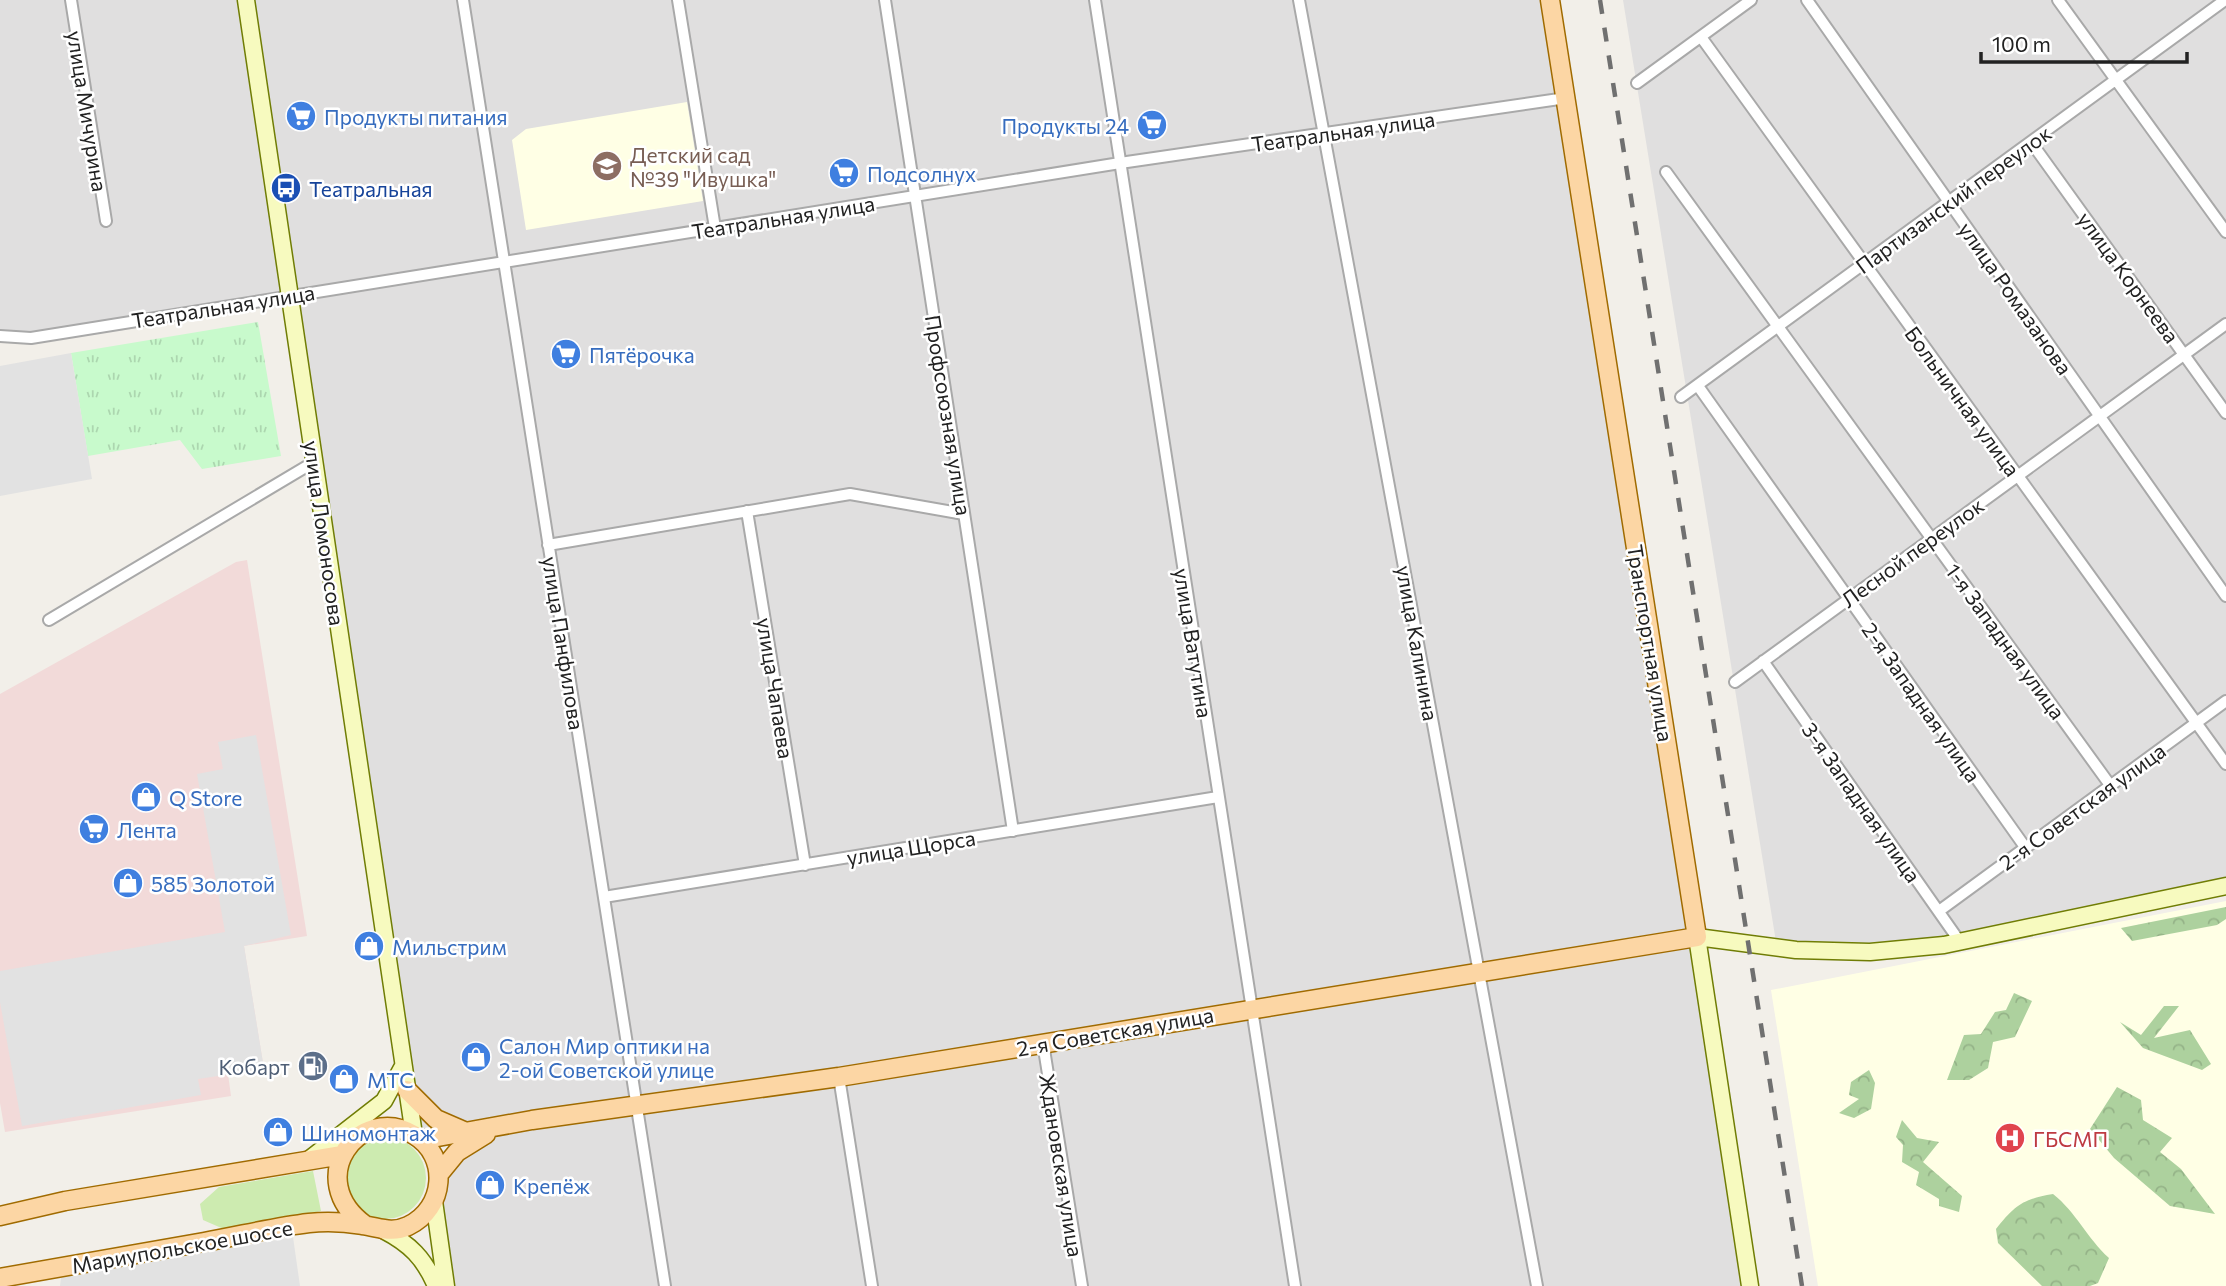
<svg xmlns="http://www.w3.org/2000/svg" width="2226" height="1286" font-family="Commissioner,sans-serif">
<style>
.residential{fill:#e0dfdf}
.commercial{fill:#f2dad9}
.education{fill:#ffffe5}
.grass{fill:#cdebb0}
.forest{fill:url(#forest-crowns)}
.park{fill:url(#park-tufts)}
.parking{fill:#e2e2e2}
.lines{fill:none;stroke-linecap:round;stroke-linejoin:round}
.street-casing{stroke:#a9a9a9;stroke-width:14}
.secondary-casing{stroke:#707d05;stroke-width:19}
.primary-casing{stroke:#a06b00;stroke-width:21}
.street{stroke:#fff;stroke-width:10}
.secondary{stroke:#f7fabf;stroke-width:16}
.primary{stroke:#fcd6a4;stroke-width:18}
.rail{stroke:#707070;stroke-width:4.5;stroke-dasharray:14 14;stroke-linecap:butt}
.labels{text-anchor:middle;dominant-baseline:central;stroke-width:5;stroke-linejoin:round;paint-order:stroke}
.street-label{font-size:21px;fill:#222;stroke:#fff}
.shop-label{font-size:21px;fill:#366cbe;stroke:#fff;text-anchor:start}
.education-label{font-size:21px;fill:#785e54;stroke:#fff;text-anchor:start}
.transit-label{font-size:21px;fill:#164399;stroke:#fff;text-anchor:start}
.service-label{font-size:21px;fill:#4e5e75;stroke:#fff;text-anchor:end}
.health-label{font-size:21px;fill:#be3a42;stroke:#fff;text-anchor:start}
</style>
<defs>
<pattern id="forest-crowns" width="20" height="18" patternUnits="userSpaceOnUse" patternTransform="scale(1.75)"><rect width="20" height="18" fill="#add19e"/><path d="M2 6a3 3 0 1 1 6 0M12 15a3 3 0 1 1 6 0" fill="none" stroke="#95b388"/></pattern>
<pattern id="park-tufts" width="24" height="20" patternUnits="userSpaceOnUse" patternTransform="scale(1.75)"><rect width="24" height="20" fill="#c8facc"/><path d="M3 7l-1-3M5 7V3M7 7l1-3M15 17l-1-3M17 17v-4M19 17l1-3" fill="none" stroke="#acd6af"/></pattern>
</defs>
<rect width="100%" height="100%" fill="#f2efe9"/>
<path class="residential" d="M 0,0 L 1550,0 L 1750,1286 L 446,1286 L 439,1186 L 471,1141 L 421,1140 L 290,296 L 31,338 L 0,336 Z
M 1623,0 L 2226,0 L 2226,886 L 1944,945 L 1777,948 Z"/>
<path class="commercial" d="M 247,560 L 307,936 L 244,946 L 264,1069 L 228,1074 L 231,1096 L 5,1132 L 0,1103 L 0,694 L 236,562 Z"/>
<path class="education" d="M 687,102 L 703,201 L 526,230 L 512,140 L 526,129 Z
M 2226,901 L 2226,1286 L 1818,1286 L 1771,990 Z"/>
<path class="grass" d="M344 1178a41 41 0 1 1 82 0a41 41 0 1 1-82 0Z
M 313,1171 L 321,1211 L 226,1230 L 203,1220 L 200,1204 L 219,1187 Z"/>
<path class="forest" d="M 2226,907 L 2226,919 L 2217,925 L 2132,941 L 2121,928 Z
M 2014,993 L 2032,1001 L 2015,1037 L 1993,1042 L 1988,1068 L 1969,1080 L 1947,1080 L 1964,1035 L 1981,1034 L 1995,1012 L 2006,1010 Z
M 2164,1006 L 2179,1006 L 2154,1038 L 2190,1030 L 2211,1064 L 2202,1070 L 2143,1048 L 2120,1022 L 2141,1035 Z
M 1869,1070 L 1875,1083 L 1871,1109 L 1854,1118 L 1839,1113 L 1859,1099 L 1849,1095 L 1851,1082 Z
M 2117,1087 L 2141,1100 L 2143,1120 L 2172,1138 L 2160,1152 L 2181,1169 L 2215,1214 L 2170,1206 L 2114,1158 L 2090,1129 Z
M 1902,1120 L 1917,1138 L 1939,1142 L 1923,1162 L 1962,1196 L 1959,1212 L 1939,1206 L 1939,1199 L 1916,1185 L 1919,1172 L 1902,1162 L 1903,1145 L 1896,1137 Z
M 2053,1194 C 2076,1212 2087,1238 2109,1258 L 2098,1283 L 2090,1286 L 2042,1286 L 1998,1243 L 1996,1229 C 2015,1205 2023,1199 2053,1194 Z"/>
<path class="park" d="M 258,322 L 281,456 L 202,469 L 180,440 L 88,456 L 71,353 Z"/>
<path class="parking" d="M 71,353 L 92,479 L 0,496 L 0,366 Z
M 256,735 L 291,935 L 244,946 L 264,1069 L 198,1079 L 201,1095 L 22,1126 L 0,1002 L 0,971 L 225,932 L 197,774 L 223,769 L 218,742 Z
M 293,1237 L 300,1286 L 60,1286 L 61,1278 Z"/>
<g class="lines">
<g class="street-casing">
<path id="street" d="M 71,0 L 106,221
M 463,0 L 665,1286
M 678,0 L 715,228
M 885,0 L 1013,831
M 1095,0 L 1295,1286
M 1299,0 L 1537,1286
M 1807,0 L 2226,596
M 2058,0 L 2226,232
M 1701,37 L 2226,764
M 1637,83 L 1751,0
M 2031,142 L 2226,413
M 1666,172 L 2110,785
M 0,336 L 31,338 L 1120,163 L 1566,98
M 1698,386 L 2025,847
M 1681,397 L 2225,0
M 747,511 L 805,865
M 548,545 L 850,494 L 964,514
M 49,620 L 314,462
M 1763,661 L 1960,942
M 1735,682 L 2226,324
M 604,897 L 1218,797
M 1939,911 L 2226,701
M 1043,1043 L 1082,1286
M 839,1077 L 872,1286"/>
</g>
<g class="secondary-casing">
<path id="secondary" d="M 246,0 L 414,1135
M 307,1161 L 384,1101 L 403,1066
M 434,1201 L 446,1286
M 383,1230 C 410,1244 424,1258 436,1286
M 1750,1286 L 1697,937 L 1796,950 L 1870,952 L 1944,945 L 2226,886"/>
</g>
<g class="primary-casing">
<path id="primary" d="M 407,1090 L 436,1119 L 466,1132
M 421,1140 L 532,1120 L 839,1077 L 1697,937 L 1550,0
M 439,1174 L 457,1152 L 486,1134
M 0,1216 L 65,1201 L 342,1155
M 0,1278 C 68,1266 136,1254 204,1242 C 239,1236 274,1227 309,1223 C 326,1221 345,1222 362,1225 C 379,1227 391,1234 408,1226 C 445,1209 450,1156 414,1135 C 360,1102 302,1179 365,1225"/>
</g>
<use href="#street" class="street"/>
<use href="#secondary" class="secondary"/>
<use href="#primary" class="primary"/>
<path class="rail" d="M 1600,0 L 1802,1286"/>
</g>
<defs>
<g id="supermarket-disc" transform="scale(1.575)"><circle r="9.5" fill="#3f7fe0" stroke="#fff"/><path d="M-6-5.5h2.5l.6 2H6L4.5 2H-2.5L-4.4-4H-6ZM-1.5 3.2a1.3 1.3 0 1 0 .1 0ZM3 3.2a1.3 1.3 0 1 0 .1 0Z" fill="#fff"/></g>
<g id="school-disc" transform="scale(1.575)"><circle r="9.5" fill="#8d6e63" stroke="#fff"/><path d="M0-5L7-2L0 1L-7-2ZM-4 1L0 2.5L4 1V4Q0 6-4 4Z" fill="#fff"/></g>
<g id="bus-disc" transform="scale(1.575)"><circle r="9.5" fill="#1a4fb4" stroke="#fff"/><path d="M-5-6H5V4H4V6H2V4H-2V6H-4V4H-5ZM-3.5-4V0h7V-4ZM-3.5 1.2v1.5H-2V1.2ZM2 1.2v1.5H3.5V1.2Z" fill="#fff"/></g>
<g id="shop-disc" transform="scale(1.575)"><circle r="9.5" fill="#3f7fe0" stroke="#fff"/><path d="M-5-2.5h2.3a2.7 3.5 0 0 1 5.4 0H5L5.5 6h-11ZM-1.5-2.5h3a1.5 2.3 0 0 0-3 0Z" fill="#fff"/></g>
<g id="fuel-disc" transform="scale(1.575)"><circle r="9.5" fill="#5c6f8a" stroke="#fff"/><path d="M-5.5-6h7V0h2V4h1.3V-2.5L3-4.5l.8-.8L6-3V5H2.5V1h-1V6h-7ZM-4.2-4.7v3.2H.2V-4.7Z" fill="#fff"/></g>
<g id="hospital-disc" transform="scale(1.575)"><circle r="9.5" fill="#e0444e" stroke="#fff"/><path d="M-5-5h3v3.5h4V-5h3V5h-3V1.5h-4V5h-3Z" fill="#fff"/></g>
</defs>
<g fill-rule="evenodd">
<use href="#supermarket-disc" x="301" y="116"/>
<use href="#supermarket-disc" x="1152" y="125"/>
<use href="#school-disc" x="607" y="166"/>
<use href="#supermarket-disc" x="844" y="173"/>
<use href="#bus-disc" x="286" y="188"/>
<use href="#supermarket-disc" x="566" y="354"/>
<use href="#shop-disc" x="146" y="797"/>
<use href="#supermarket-disc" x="94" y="829"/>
<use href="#shop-disc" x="128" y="883"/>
<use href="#shop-disc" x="369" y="946"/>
<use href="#shop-disc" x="476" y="1057"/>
<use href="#fuel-disc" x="313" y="1066"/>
<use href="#shop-disc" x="344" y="1079"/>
<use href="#shop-disc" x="278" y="1132"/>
<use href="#hospital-disc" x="2010" y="1138"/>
<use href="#shop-disc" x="490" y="1185"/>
</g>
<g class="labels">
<g class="street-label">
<text transform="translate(88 111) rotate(81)">улица Мичурина</text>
<text transform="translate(1343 131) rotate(-8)">Театральная улица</text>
<text transform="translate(1953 199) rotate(-36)">Партизанский переулок</text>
<text transform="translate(783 217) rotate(-9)">Театральная улица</text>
<text transform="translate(2129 277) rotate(54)">улица Корнеева</text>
<text transform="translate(2016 298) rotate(55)">улица Ромазанова</text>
<text transform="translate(223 306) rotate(-9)">Театральная улица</text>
<text transform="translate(1963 401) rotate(54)">Больничная улица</text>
<text transform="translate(949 415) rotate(81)">Профсоюзная улица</text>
<text transform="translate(325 533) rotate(82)">улица Ломоносова</text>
<text transform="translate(1912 552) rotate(-36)">Лесной переулок</text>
<text transform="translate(2006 641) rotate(54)">1-я Западная улица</text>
<text transform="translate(564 643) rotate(81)">улица Панфилова</text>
<text transform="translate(1194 643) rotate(81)">улица Ватутина</text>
<text transform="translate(1418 643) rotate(80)">улица Калинина</text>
<text transform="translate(1651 643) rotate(81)">Транспортная улица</text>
<text transform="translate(776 688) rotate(81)">улица Чапаева</text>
<text transform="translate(1922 702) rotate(55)">2-я Западная улица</text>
<text transform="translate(1862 802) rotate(55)">3-я Западная улица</text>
<text transform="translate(2082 806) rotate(-36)">2-я Советская улица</text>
<text transform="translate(911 847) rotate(-9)">улица Щорса</text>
<text transform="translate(1115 1031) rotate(-10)">2-я Советская улица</text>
<text transform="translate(1062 1165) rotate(81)">Ждановская улица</text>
<text transform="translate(182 1246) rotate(-10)">Мариупольское шоссе</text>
</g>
<g class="shop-label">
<text x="324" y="116">Продукты питания</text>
<text x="1129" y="125" text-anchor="end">Продукты 24</text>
<text x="867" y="173">Подсолнух</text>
<text x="589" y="354">Пятёрочка</text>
<text x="169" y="797">Q Store</text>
<text x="117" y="829">Лента</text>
<text x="151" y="883">585 Золотой</text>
<text x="392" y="946">Мильстрим</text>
<text x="499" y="1045">Салон Мир оптики на<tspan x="499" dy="24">2-ой Советской улице</tspan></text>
<text x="367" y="1079">МТС</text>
<text x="301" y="1132">Шиномонтаж</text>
<text x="513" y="1185">Крепёж</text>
</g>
<g class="education-label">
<text x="630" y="154">Детский сад<tspan x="630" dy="24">№39 "Ивушка"</tspan></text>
</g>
<g class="transit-label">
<text x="309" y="188">Театральная</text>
</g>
<g class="service-label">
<text x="290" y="1066">Кобарт</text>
</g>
<g class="health-label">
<text x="2033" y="1138">ГБСМП</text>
</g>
</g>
<path d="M1981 52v10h206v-10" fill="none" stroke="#222222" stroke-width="3.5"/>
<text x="1992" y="52" font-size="21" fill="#222222" stroke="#ffffff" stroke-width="5" paint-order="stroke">100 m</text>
</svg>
